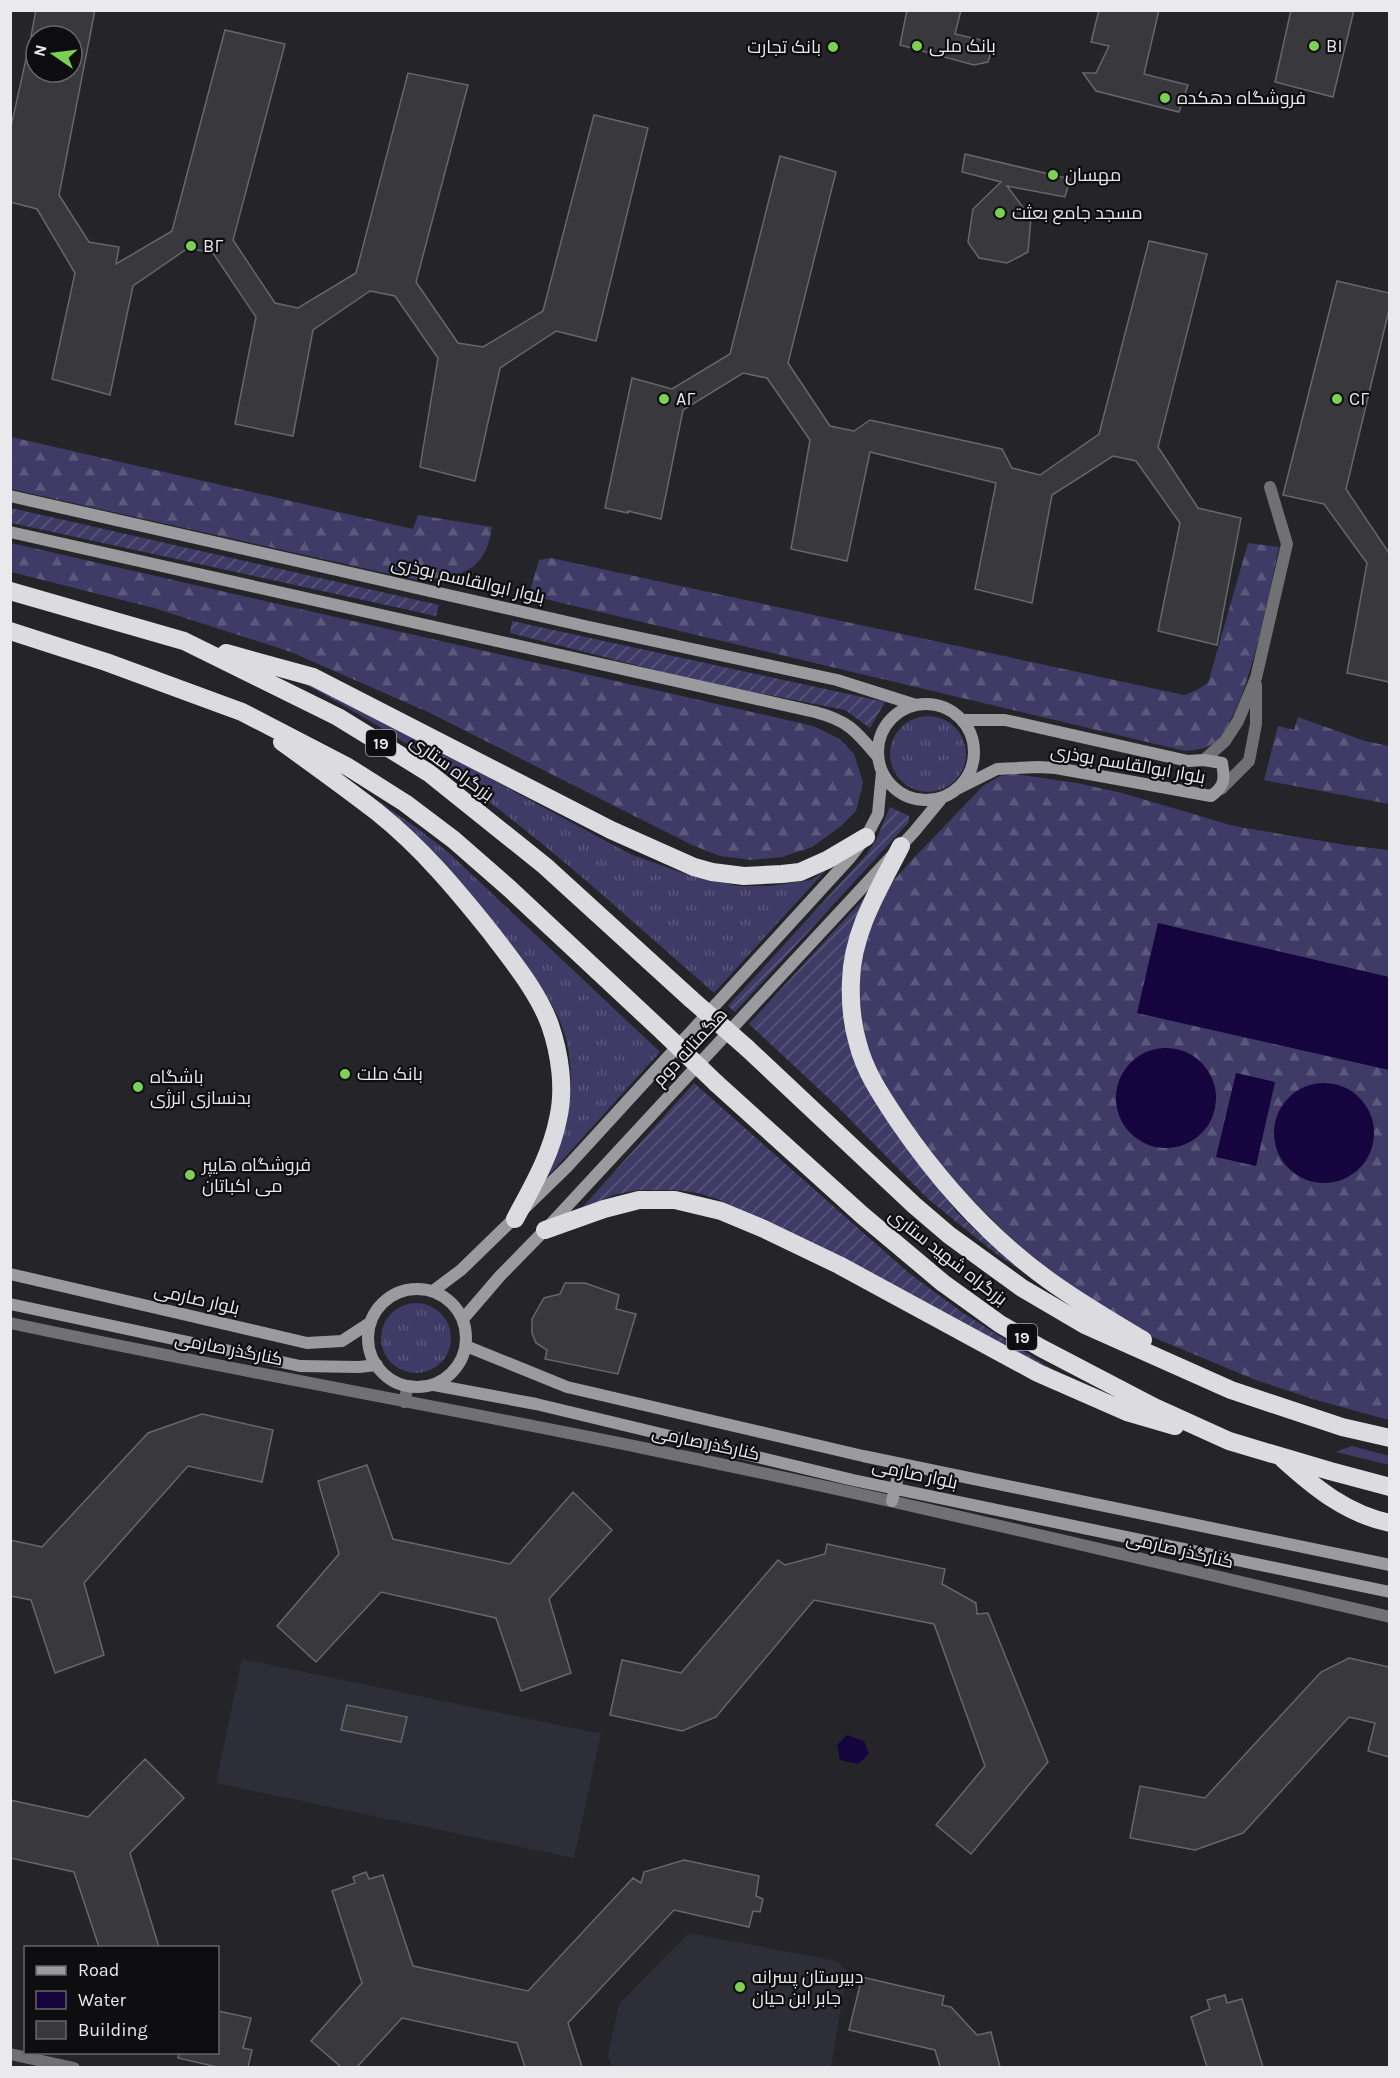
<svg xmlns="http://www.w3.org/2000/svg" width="1400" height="2078" font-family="Karla,Cairo,sans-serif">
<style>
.built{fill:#2e2e38}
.grass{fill:url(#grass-tufts)}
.forest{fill:url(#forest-firs)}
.garden{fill:url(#garden-furrows)}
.water{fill:#15043d}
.building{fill:#39393d;stroke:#66666b;stroke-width:1.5}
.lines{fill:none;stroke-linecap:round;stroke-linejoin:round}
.street{stroke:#717173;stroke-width:12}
.secondary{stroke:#9b9b9f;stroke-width:12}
.highway{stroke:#dbdbe0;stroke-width:18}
.highway-bridge{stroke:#dbdbe0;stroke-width:18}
.poi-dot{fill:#7cd155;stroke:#0e0e10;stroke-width:2}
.labels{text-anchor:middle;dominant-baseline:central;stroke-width:4.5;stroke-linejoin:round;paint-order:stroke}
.shield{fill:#0e0e10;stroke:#a8a8ab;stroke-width:1.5}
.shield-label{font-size:16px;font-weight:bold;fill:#eaeaed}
.poi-label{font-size:18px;fill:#eaeaed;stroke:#0e0e10;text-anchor:start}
.street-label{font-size:18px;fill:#eaeaed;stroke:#0e0e10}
</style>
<defs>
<pattern id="grass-tufts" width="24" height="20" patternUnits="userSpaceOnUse" patternTransform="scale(1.5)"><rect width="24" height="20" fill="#3f3b66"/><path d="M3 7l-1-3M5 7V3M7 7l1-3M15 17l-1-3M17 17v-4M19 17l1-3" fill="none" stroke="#5b587c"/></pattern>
<pattern id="forest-firs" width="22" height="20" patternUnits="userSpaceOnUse" patternTransform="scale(1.5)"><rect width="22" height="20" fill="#3f3b66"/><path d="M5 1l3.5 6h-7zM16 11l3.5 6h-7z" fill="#5b587c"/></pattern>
<pattern id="garden-furrows" width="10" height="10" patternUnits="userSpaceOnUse" patternTransform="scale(1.5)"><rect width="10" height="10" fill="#3f3b66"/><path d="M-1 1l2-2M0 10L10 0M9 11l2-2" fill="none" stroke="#5b587c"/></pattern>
</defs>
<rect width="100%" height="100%" fill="#252529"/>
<path class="built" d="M 242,1659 L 601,1734 L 574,1858 L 216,1783 Z
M 689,1933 L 836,1961 L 847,1971 L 831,2067 L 612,2067 L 608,2056 L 619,2004 Z"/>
<path class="grass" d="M 291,677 L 339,697 L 630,854 L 683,873 L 738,886 L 770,886 L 811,880 L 826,870 L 714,993 C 645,933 578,871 506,815 C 439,762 367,716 291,677 Z
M890 754a38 38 0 1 1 76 0a38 38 0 1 1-76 0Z
M 345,778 L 417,828 L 449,853 L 660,1052 L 548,1176 C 566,1133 577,1090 567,1043 C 560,1011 538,982 519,956 C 496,924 472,893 445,864 C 415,832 379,806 345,778 Z
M381 1338a35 35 0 1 1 70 0a35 35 0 1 1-70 0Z
M 1352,1446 L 1389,1456 L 1389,1465 L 1336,1452 Z"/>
<path class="forest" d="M 11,437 L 413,529 L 418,515 L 492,527 C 485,575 457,577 416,580 L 11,489 Z
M 11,543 L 813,726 L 840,739 L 854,754 L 863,782 L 856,811 L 841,826 L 812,847 L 782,857 L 751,860 L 720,856 L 692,845 L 430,713 L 291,652 L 154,608 L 11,572 Z
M 1248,543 L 1279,547 C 1269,592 1248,713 1215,742 C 1206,749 1196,750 1185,751 L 537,597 L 531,588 L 539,560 L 551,558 L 1184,695 L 1195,691 L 1208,683 Z
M 1298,717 L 1365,741 L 1389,746 L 1389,804 L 1264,780 L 1278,726 L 1294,730 Z
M 1015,774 L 1077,783 L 1122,793 L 1234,826 L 1345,845 L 1389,850 L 1389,1420 L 1316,1400 L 1256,1380 L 1145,1334 L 1054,1276 L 1017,1244 L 954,1182 L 901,1110 L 876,1070 L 867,1050 L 856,1000 L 863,938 L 888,887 L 909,863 L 983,786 L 1000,776 Z"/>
<path class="garden" d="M 11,508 L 439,605 L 436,616 L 39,529 L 11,523 Z
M 512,621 L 885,702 L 870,728 L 845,710 L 699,681 L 510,633 Z
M 890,807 L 909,816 L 909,822 L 735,1012 L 728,1006 L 867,854 L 877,838 Z
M 879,882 L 843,999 L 927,1173 L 956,1211 L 975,1230 L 1041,1284 L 995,1253 L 928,1199 L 837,1106 L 749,1024 Z
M 694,1083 L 910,1274 L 963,1313 L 1082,1388 L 798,1237 L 720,1200 L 698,1193 L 676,1190 L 638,1190 L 613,1195 L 579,1211 Z"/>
<path class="water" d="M 1158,923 L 1389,977 L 1389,1070 L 1137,1013 Z
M1116 1098a50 50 0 1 1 100 0a50 50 0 1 1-100 0Z
M 1236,1073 L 1275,1082 L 1256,1166 L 1216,1157 Z
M1274 1133a50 50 0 1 1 100 0a50 50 0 1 1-100 0Z
M 847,1735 L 864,1741 L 869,1754 L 858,1764 L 840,1760 L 837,1745 Z"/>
<path class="building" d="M 36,10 L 95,10 L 59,195 L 89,242 L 119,247 L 116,264 L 172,231 L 225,30 L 285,44 L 233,240 L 275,303 L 298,308 L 356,273 L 408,73 L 468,85 L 416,282 L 458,343 L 483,347 L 543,311 L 594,115 L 648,128 L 596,341 L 556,331 L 500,368 L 475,481 L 420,467 L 438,358 L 395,296 L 370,291 L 313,330 L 293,436 L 235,424 L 256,317 L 213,253 L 188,248 L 133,286 L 110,395 L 52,379 L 75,273 L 37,209 L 10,202 L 10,131 L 30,41 L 36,42 L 36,72 L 72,72 L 72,36 L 31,36 Z
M 907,10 L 961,10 L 955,34 L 985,41 L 992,49 L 988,62 L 974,65 L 900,45 Z
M 1099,10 L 1159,10 L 1144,74 L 1188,85 L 1179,112 L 1096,91 L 1083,73 L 1096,73 L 1109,46 L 1091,42 Z
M 1291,10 L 1354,10 L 1333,97 L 1275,82 Z
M 965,154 L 1070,179 L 1065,197 L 1007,186 L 1031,218 L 1028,252 L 1007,263 L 979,258 L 968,242 L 973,209 L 1001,182 L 962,172 Z
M 780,156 L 836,172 L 788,363 L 830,426 L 854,431 L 870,420 L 1002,449 L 1012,468 L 1040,475 L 1099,434 L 1149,241 L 1207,254 L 1158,447 L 1198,508 L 1241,518 L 1217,645 L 1158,631 L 1180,523 L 1136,461 L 1113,456 L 1052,495 L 1032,603 L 975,589 L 996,483 L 870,452 L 847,561 L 791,549 L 810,440 L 767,378 L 743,373 L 683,410 L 661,519 L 628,511 L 628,513 L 605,508 L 632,378 L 672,389 L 730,354 Z
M 1337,281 L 1389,293 L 1389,310 L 1346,489 L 1389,553 L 1389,682 L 1347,673 L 1367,563 L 1324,504 L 1283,495 Z
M 565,1283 L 585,1283 L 619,1295 L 616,1309 L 636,1314 L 618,1374 L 545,1359 L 547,1350 L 536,1343 L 532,1333 L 532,1319 L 544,1298 L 560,1294 Z
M 202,1414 L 273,1430 L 262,1482 L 188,1466 L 84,1583 L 104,1655 L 55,1673 L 31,1600 L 10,1596 L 10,1540 L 42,1547 L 148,1433 Z
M 367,1465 L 393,1539 L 510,1564 L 573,1492 L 612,1530 L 549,1599 L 571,1673 L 521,1691 L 496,1618 L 381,1592 L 316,1662 L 277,1626 L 339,1554 L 318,1481 Z
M 827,1544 L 945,1569 L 942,1584 L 976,1603 L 977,1614 L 988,1613 L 1048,1762 L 971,1854 L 936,1825 L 985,1766 L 934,1624 L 814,1600 L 716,1717 L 682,1731 L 610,1715 L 622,1660 L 681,1673 L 778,1560 L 785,1565 L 825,1554 Z
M 1349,1658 L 1389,1667 L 1389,1757 L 1368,1751 L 1375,1723 L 1349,1717 L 1243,1833 L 1195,1850 L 1130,1838 L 1140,1786 L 1205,1798 L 1321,1672 Z
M 347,1705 L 407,1717 L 401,1742 L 341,1730 Z
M 145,1759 L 184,1798 L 130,1853 L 159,1947 L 99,1947 L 74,1872 L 10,1858 L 10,1800 L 88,1817 Z
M 684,1860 L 759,1876 L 756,1896 L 763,1899 L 760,1912 L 753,1911 L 749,1927 L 674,1910 L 568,2023 L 582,2067 L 525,2067 L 517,2043 L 402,2018 L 357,2067 L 341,2067 L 311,2041 L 362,1983 L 332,1891 L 355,1883 L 353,1877 L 366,1872 L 369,1879 L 383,1875 L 413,1966 L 528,1991 L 633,1878 L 641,1883 L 644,1872 Z
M 862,1977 L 944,1996 L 942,2005 L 951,2007 L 977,2035 L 991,2032 L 1000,2067 L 940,2067 L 935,2050 L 849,2030 Z
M 1225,1995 L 1227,2003 L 1242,1999 L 1263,2067 L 1207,2067 L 1191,2017 L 1210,2009 L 1207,2000 Z
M 218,2011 L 251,2018 L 243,2048 L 252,2050 L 248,2067 L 217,2067 L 178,2058 L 179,2052 L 218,2052 Z"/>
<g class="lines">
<path class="street" d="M 1204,760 L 1225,741 L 1238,721 L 1256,678 L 1287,544 L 1270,487
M 1221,789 L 1249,761 L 1256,724 L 1256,685
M 10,1323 C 221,1368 432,1405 643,1448 C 893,1499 1141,1559 1390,1617
M 404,1402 L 408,1386
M 10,2054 L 74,2068"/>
<path class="secondary" d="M 10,496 L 589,627 L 837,680 L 916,705
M 10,532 L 815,712 C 849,721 856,731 878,757
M878 752a48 48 0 1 1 96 0a48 48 0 1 1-96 0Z
M 957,789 L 997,769 L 1038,767 L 1056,768 L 1211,796 C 1225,786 1225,779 1222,763 L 1204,760 L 1188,761 L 1005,720 L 963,720
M 10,1274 L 307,1343 L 342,1341 L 371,1322
M368 1338a49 49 0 1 1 98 0a49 49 0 1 1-98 0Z
M 433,1291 L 461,1270 L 567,1167 L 849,859 L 866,837 L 878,814 L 882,772
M 10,1304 L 300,1366 L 359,1367 L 377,1365
M 463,1319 L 500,1276 L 545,1230 L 914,832 L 942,798
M 466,1346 L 567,1387 L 863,1456 L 1390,1565
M 434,1385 L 536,1404 L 853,1480 L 1390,1592
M 892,1501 L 901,1464"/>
<path class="highway" d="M 10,591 L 184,641 L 338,717 L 429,773 L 545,866 L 691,999
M 10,631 L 106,662 L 242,712 L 348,767 L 405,803 L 454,840 L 510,889 L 664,1033
M 226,653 L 313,677 L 611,830 L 694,867 L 712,872 L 744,876 L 782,874 L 800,872 L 827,860 L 866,837
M 282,742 C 314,765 346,788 377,812 C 421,847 457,890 492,934 C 513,962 538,992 550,1025 C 560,1054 565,1089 558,1119 C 551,1155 532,1187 515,1219
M 901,846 C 879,889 852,932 851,981 C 850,1003 852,1024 858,1044 C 865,1072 882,1097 898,1121 C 939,1181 988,1236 1047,1279 C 1077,1301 1111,1321 1143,1340
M 747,1048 L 914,1205 L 949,1235 L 1022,1288 L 1085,1325 L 1231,1390 L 1342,1427 L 1390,1438
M 716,1083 L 862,1215 L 943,1283 L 1000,1324 L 1041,1348 L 1154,1407 L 1229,1441 L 1330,1471 L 1390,1487
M 545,1230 L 604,1209 L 639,1200 L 675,1200 L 721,1211 L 764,1229 L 839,1265 L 1038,1373 L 1127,1412 L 1175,1426
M 1283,1459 C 1315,1488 1347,1514 1390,1523"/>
<path class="highway-bridge" d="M 691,999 L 747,1048
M 664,1033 L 716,1083"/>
</g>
<g class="poi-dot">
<circle cx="917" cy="46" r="6"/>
<circle cx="1314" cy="46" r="6"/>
<circle cx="833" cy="47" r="6"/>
<circle cx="1165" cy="98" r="6"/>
<circle cx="1053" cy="175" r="6"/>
<circle cx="1000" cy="213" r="6"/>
<circle cx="191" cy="246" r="6"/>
<circle cx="664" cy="399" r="6"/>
<circle cx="1337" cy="399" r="6"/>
<circle cx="345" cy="1074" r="6"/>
<circle cx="138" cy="1087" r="6"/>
<circle cx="190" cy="1175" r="6"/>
<circle cx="740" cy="1987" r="6"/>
</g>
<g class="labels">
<g class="shield">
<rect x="366" y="730" width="30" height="26" rx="4.5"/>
<rect x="1007" y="1324" width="30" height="26" rx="4.5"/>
</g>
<g class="shield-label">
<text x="381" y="743">19</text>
<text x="1022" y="1337">19</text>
</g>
<g class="poi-label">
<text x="929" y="46">بانک ملی</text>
<text x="1326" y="46">B۱</text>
<text x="821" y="47" text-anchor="end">بانک تجارت</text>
<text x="1177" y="98">فروشگاه دهکده</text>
<text x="1065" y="175">مهسان</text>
<text x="1012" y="213">مسجد جامع بعثت</text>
<text x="203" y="246">B۲</text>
<text x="676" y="399">A۲</text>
<text x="1349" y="399">C۲</text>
<text x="357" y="1074">بانک ملت</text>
<text x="150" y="1077">باشگاه<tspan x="150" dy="21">بدنسازی انرژی</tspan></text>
<text x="202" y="1165">فروشگاه هایپر<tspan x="202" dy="21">می اکباتان</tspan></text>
<text x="752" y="1977">دبیرستان پسرانه<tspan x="752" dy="21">جابر ابن حیان</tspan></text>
</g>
<g class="street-label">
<text transform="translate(468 580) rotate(13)">بلوار ابوالقاسم بوذری</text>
<text transform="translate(1128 764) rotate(10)">بلوار ابوالقاسم بوذری</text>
<text transform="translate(452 768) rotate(36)">بزرگراه ستاری</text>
<text transform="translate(690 1047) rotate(-47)">هگمتانه دوم</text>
<text transform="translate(948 1257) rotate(38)">بزرگراه شهید ستاری</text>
<text transform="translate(197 1299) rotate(13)">بلوار صارمی</text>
<text transform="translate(229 1349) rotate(11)">کنارگذر صارمی</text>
<text transform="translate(706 1443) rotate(12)">کنارگذر صارمی</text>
<text transform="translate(915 1474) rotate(12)">بلوار صارمی</text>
<text transform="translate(1180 1550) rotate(13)">کنارگذر صارمی</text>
</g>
</g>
<rect width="1400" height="2078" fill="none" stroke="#eaeaed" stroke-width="24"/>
<rect x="24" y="1946" width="195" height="108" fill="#0e0e10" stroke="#666668" stroke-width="1.5"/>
<rect x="36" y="1966" width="30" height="9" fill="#9b9b9f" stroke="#666668" stroke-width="1.5"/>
<text x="78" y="1976" font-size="18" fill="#eaeaed">Road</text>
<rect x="36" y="1991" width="30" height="18" fill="#15043d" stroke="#666668" stroke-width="1.5"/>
<text x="78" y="2006" font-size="18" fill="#eaeaed">Water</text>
<rect x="36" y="2021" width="30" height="18" fill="#39393d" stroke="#666668" stroke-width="1.5"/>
<text x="78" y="2036" font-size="18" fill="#eaeaed">Building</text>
<g transform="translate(54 54) rotate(284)"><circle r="28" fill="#0e0e10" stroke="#666668" stroke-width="1.5"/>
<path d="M0-4.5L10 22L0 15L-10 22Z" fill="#7cd155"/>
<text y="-9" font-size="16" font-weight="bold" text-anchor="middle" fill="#eaeaed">N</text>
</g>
</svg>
